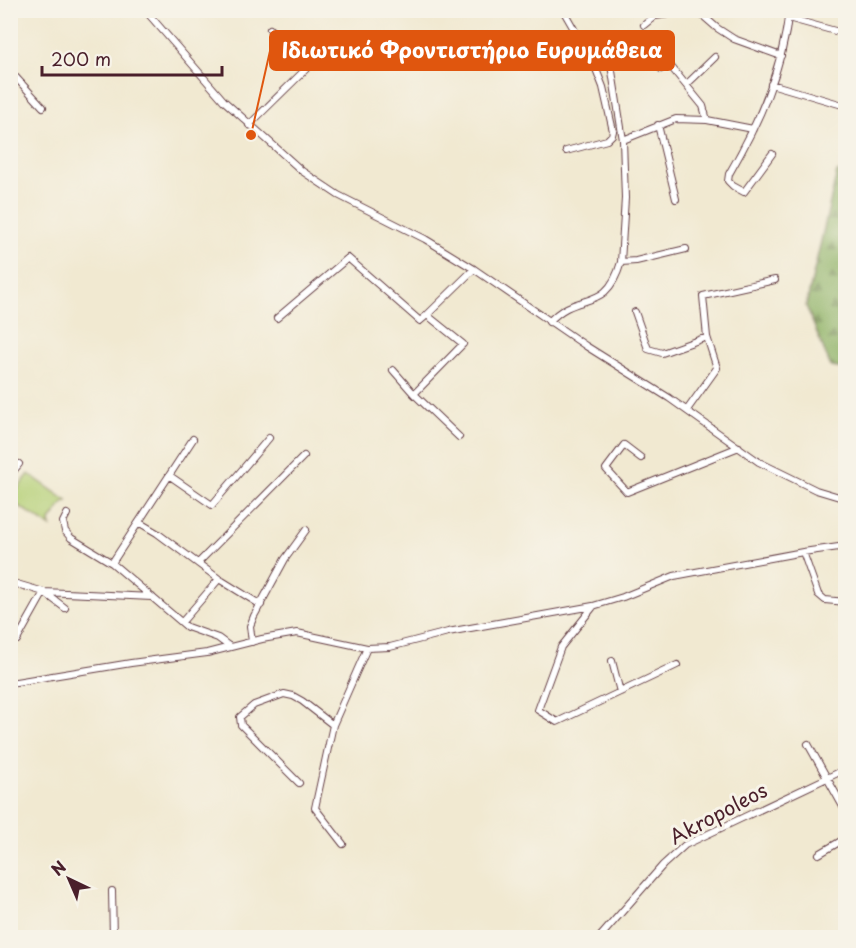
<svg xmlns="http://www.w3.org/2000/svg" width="856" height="948" font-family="'Playpen Sans',sans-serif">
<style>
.green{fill:#b4cf75;stroke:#7f7750;stroke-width:1.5}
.forest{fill:url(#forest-firs);stroke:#6c6848;stroke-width:1.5}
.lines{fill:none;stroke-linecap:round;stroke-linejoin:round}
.minor-casing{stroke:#633d44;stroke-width:8}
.minor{stroke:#fff;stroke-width:6}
.labels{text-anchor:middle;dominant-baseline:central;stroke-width:6;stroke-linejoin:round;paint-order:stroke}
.street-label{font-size:20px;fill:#4a1f2b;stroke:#f7f3e8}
.leader{fill:none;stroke:#e0560e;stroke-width:2}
.callout-dot{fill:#e0560e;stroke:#f7f3e8;stroke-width:2}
.callout{fill:#e0560e;stroke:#e0560e;stroke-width:2}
.callout-label{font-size:21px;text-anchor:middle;font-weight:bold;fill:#fff}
</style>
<defs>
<pattern id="forest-firs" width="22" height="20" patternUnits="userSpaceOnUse" patternTransform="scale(1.5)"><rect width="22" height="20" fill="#8fb266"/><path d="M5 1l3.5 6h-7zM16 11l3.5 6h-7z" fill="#779054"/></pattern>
</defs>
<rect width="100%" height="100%" fill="#f7f3e8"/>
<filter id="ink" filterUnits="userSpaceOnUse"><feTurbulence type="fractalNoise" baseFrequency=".0167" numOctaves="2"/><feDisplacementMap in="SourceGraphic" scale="12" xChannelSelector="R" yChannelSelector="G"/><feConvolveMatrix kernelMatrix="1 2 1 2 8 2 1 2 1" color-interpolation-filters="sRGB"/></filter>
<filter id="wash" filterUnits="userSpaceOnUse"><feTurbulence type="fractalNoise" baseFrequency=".008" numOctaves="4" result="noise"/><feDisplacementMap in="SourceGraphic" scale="24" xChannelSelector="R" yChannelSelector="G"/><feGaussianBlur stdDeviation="1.35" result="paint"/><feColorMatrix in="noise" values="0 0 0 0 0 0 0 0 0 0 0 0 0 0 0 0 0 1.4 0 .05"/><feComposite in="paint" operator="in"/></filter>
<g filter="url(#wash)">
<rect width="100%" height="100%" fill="#f1e9d1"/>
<path class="green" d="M 29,474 L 67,501 L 63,503 L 50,521 L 51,527 L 11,501 L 11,498 Z"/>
<path class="forest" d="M 845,170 L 846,170 L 845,369 L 831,367 L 806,306 L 837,172 Z"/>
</g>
<g filter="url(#ink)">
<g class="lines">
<g class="minor-casing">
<path id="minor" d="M 145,10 L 224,101 L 302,171 L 338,195 L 425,239 L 474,269 L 586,346 L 669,398 L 759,462 L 816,490 L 846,499
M 563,10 L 594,64 L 603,87 L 613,131 L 612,135 L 607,140 L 566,151
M 788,18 L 846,34
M 644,25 L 655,16 L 690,11 L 701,14 L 717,28 L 734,39 L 781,56
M 270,29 L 308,67
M 619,48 L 613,56 L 611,65 L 623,140 L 625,198 L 621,262 L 636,261 L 686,249
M 661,69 L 668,63 L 703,106 L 707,120
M 10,71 L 43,107
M 771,84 L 846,106
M 686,85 L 715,57
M 249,125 L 308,67 L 354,37
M 658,125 L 676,199
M 623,140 L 676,119 L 707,120 L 753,129
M 772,154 L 744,192 L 733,186 L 728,181 L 729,174 C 758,124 783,69 789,10
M 635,312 L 648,349 L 662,353 L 707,337
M 427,315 L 474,269
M 277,318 L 348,258 L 420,321 L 427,315 L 463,344 L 414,394
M 549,322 C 578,289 606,315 621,262
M 393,370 L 414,394 L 459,437
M 687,410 L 717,368 L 707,337 L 703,296 L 775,280
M 641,458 L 624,445 L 606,469 L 627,492 L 739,447
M 10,475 L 19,464
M 170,476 L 212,505 L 269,438
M 67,514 L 63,522 L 65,531 L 71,538 L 112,563 L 187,627 L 218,638 L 230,647
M 140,523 L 157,533 L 219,579 L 261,605
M 803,552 L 818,594 L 825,600 L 846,602
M 112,563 L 193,439
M 198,563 L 304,456
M 10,582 L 44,592 L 65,608
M 593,607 L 561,647 L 538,710 L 557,722 L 677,665
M 182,622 L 219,579
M 17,640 L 44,592 L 152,597
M 252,642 L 250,626 L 254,616 L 285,559 L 306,530
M 612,661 L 620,692
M 10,683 L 131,663 L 207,653 L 262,639 L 297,633 L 367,648 L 390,647 L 448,632 L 593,606 L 623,597 L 674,576 L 803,552 L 846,546
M 808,744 L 846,812
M 299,783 L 241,725 L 240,717 L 254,705 L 284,694 L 293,696 L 302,701 L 333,725
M 343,844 L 315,808 L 333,725 L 367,648
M 819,854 L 846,838
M 112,891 L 113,938
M 599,938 L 663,865 L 685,845 L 846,769"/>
</g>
<use href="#minor" class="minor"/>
</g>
</g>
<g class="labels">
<g class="street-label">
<text transform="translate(718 813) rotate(-28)">Akropoleos</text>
</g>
</g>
<path class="leader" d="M251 135L270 51"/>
<circle class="callout-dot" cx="251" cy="135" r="6"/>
<rect class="callout" x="270" y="31" width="404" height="39" rx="6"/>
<g class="callout-label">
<text x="472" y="58">Ιδιωτικό Φροντιστήριο Ευρυμάθεια</text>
</g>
<rect width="856" height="948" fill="none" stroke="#f7f3e8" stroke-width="36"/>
<g transform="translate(69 879) rotate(316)" stroke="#f7f3e8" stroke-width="4.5" paint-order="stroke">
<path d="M0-4.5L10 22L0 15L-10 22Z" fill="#4a1f2b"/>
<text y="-9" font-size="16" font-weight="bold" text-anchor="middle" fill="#4a1f2b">N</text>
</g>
<path d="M42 66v9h180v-9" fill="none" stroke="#4a1f2b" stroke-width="3"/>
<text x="51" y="66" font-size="18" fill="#4a1f2b" stroke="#f7f3e8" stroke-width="4.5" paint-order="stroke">200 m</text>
</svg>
